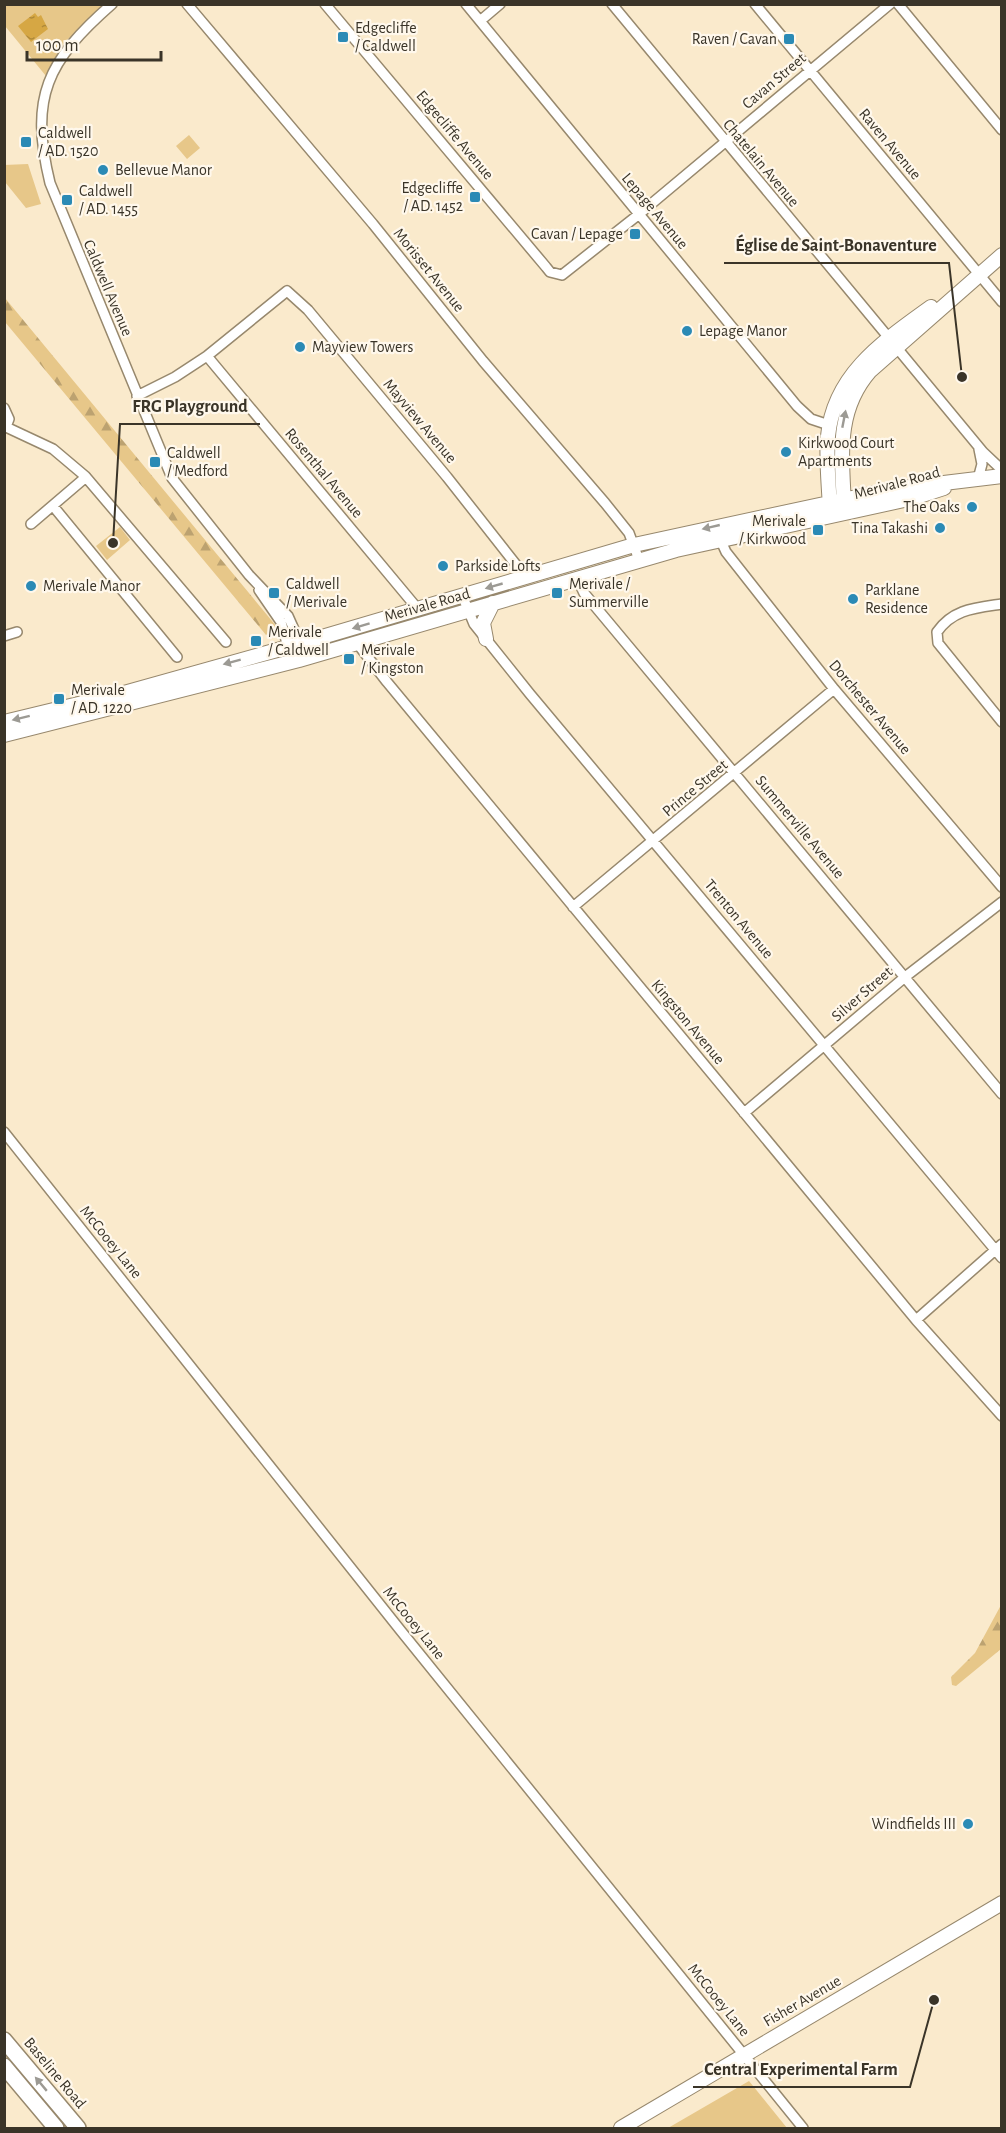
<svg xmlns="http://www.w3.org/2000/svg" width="1006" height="2133" font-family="'Alegreya Sans',sans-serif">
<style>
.green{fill:#e7c789}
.forest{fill:url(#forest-firs)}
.water{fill:url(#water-ripples)}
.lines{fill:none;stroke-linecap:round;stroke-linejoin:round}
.minor-casing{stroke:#97886d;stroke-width:12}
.secondary-casing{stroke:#97886d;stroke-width:16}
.primary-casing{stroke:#97886d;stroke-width:18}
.minor{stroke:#fff;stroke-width:9}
.secondary{stroke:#fff;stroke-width:14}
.primary{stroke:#fff;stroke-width:15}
.oneway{fill:#9c9a94}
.poi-dot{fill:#2b8ab5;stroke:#fff8ec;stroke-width:2}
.labels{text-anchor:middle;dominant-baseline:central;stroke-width:4.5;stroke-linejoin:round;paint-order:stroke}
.poi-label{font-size:16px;fill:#3a3428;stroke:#fff8ec;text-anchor:start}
.street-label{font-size:16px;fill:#3a3428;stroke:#fff8ec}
.leader{fill:none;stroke:#3a3428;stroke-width:2}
.callout-dot{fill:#3a3428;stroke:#fff8ec;stroke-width:2}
.callout-label{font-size:18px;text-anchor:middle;font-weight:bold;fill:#3a3428;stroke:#fff8ec;stroke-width:4.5;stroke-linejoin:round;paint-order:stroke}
</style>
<defs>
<pattern id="forest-firs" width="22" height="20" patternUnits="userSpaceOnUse" patternTransform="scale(1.5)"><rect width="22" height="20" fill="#e7c789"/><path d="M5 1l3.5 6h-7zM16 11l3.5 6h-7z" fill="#bca270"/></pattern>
<pattern id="water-ripples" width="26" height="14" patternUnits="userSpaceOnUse" patternTransform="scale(1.5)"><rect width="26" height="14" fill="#d6a744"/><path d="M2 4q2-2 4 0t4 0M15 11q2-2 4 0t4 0" fill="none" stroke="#af8939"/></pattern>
</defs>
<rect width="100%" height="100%" fill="#faeacc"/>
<path class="green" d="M 4,5 L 103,5 L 65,42 L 46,76 L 5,26 Z
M 189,135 L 200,148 L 187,159 L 176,146 Z
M 28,164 L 41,204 L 26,208 L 5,182 L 4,165 Z
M 120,527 L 130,540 L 107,560 L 96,546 Z
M 749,2081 L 787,2128 L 668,2128 Z"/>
<path class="forest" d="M 5,298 L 277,627 L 266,635 L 5,322 Z
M 1001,1605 L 1001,1649 L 956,1686 L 952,1685 L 951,1677 L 975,1653 Z"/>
<path class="water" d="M 35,13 L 38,17 L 41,15 L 48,29 L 31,42 L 18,26 Z"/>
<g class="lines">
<g class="minor-casing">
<path id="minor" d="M 112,4 C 47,61 29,97 50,183 L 172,478 L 249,575 L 288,616 L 300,643 L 299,660
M 187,4 L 373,224 L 483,361 L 605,503 L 629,533 L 639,560
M 325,4 L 546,267 L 550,272 L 562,275 L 638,215 L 890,4
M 466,4 L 797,406 L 811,419 L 829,425
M 612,4 L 889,338
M 755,4 L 1002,302
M 898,4 L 1002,130
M 480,21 L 500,4
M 897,348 L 983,452 L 1002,470
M 207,356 L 417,608
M 137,396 L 175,377 L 207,356 L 287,291 L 308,310 L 447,477 L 525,576
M 4,408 L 9,419 L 6,427
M 6,427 L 53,449 L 85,476 L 226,642
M 978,479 L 982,464 L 979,449
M 53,506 L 177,657
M 31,524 L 86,477
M 721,541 L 726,552 L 834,689 L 1002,887
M 577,578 L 584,593 L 1002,1094
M 259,590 L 281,622 L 288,647 L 299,660
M 462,595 L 474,624 L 530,694 L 1002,1258
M 1002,604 C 975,608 953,609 937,632 L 938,643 L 1002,722
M 4,636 L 17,632
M 357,643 L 387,682 L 916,1320 L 1002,1416
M 573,907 L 834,689
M 744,1113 L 905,977 L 1002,902
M 4,1132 L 401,1631 L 803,2128
M 916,1320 L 1002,1244"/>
</g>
<g class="secondary-casing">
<path id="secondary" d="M 844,506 C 842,457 835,411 870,371 L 1002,255
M 830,509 C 829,485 826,460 828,436 C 834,374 884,341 931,307
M 486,639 L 483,623 L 493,603
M 4,722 L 124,693 L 288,647 L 634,545 L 894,489 L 1002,476
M 4,735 L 299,660 L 676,550 L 913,498 L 944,488
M 621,2128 L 1002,1903"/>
</g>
<g class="primary-casing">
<path id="primary" d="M 4,2040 L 78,2128
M 4,2066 L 56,2128"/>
</g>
<use href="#minor" class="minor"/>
<use href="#secondary" class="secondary"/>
<use href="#primary" class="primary"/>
</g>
<defs><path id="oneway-solid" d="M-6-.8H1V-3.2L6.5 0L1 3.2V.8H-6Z" transform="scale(1.5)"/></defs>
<g class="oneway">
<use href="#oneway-solid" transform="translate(844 419) rotate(-79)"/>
<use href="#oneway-solid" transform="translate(711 527) rotate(167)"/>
<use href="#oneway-solid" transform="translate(494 586) rotate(164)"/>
<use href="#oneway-solid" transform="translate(361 626) rotate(163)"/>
<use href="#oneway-solid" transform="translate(232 662) rotate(165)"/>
<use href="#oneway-solid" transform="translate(21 718) rotate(166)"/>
<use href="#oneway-solid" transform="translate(41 2084) rotate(-130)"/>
</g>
<g class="poi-dot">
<rect x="337" y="31" width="12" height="12" rx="3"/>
<rect x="783" y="33" width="12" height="12" rx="3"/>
<rect x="20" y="136" width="12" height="12" rx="3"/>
<circle cx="103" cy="170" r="6"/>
<rect x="469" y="191" width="12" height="12" rx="3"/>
<rect x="61" y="194" width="12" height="12" rx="3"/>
<rect x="629" y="228" width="12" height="12" rx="3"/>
<circle cx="687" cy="331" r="6"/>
<circle cx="300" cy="347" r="6"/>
<circle cx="786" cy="452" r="6"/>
<rect x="149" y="456" width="12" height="12" rx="3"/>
<circle cx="972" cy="507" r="6"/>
<circle cx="940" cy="528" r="6"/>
<rect x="812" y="524" width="12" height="12" rx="3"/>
<circle cx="443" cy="566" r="6"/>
<circle cx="31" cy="586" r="6"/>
<rect x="268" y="587" width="12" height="12" rx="3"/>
<rect x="551" y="587" width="12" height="12" rx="3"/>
<circle cx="853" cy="599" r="6"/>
<rect x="250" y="635" width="12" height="12" rx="3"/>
<rect x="343" y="653" width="12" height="12" rx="3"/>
<rect x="53" y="693" width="12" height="12" rx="3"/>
<circle cx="968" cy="1824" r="6"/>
</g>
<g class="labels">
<g class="poi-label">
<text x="355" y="28">Edgecliffe<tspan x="355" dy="18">/ Caldwell</tspan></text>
<text x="777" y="39" text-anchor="end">Raven / Cavan</text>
<text x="38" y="133">Caldwell<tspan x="38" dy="18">/ AD. 1520</tspan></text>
<text x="115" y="170">Bellevue Manor</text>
<text x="463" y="188" text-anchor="end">Edgecliffe<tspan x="463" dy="18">/ AD. 1452</tspan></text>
<text x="79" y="191">Caldwell<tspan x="79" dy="18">/ AD. 1455</tspan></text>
<text x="623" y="234" text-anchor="end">Cavan / Lepage</text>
<text x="699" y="331">Lepage Manor</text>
<text x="312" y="347">Mayview Towers</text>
<text x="798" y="443">Kirkwood Court<tspan x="798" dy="18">Apartments</tspan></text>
<text x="167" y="453">Caldwell<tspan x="167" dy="18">/ Medford</tspan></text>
<text x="960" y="507" text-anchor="end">The Oaks</text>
<text x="806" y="521" text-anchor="end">Merivale<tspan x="806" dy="18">/ Kirkwood</tspan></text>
<text x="928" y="528" text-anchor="end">Tina Takashi</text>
<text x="455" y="566">Parkside Lofts</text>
<text x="286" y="584">Caldwell<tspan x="286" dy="18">/ Merivale</tspan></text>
<text x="569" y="584">Merivale /<tspan x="569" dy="18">Summerville</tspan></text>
<text x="43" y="586">Merivale Manor</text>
<text x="865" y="590">Parklane<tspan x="865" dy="18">Residence</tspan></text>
<text x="268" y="632">Merivale<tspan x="268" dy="18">/ Caldwell</tspan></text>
<text x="361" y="650">Merivale<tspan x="361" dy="18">/ Kingston</tspan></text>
<text x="71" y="690">Merivale<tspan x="71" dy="18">/ AD. 1220</tspan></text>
<text x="956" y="1824" text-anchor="end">Windfields III</text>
</g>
<g class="street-label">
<text transform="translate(774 81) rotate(-40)">Cavan Street</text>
<text transform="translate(455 135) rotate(50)">Edgecliffe Avenue</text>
<text transform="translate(890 144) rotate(50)">Raven Avenue</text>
<text transform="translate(761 163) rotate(50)">Chatelain Avenue</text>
<text transform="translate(655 211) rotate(50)">Lepage Avenue</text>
<text transform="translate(429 270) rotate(51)">Morisset Avenue</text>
<text transform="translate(108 288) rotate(67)">Caldwell Avenue</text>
<text transform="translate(420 421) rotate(50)">Mayview Avenue</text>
<text transform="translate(324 473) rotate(50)">Rosenthal Avenue</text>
<text transform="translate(897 483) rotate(-15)">Merivale Road</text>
<text transform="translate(427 605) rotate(-16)">Merivale Road</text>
<text transform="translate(870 707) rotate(50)">Dorchester Avenue</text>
<text transform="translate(695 788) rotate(-40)">Prince Street</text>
<text transform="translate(800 827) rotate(50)">Summerville Avenue</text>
<text transform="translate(739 919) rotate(50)">Trenton Avenue</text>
<text transform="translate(862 994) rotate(-41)">Silver Street</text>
<text transform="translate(688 1022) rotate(50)">Kingston Avenue</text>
<text transform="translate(111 1242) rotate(51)">McCooey Lane</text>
<text transform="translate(414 1623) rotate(51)">McCooey Lane</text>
<text transform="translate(719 2000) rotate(51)">McCooey Lane</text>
<text transform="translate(802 2001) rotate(-30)">Fisher Avenue</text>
<text transform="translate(55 2073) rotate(50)">Baseline Road</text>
</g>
</g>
<path class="leader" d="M962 377L949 263H724M113 543L120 424H260M934 2000L910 2087H693"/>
<g class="callout-dot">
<circle cx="962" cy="377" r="6"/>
<circle cx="113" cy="543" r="6"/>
<circle cx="934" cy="2000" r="6"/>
</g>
<g class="callout-label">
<text x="836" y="251">Église de Saint-Bonaventure</text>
<text x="190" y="412">FRG Playground</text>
<text x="801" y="2075">Central Experimental Farm</text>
</g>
<rect width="1006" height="2133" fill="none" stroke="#3a3428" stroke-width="12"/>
<path d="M27 51v9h134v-9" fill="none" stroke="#3a3428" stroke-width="3"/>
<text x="36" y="51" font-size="18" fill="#3a3428" stroke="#fff8ec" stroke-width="4.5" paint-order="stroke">100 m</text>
</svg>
